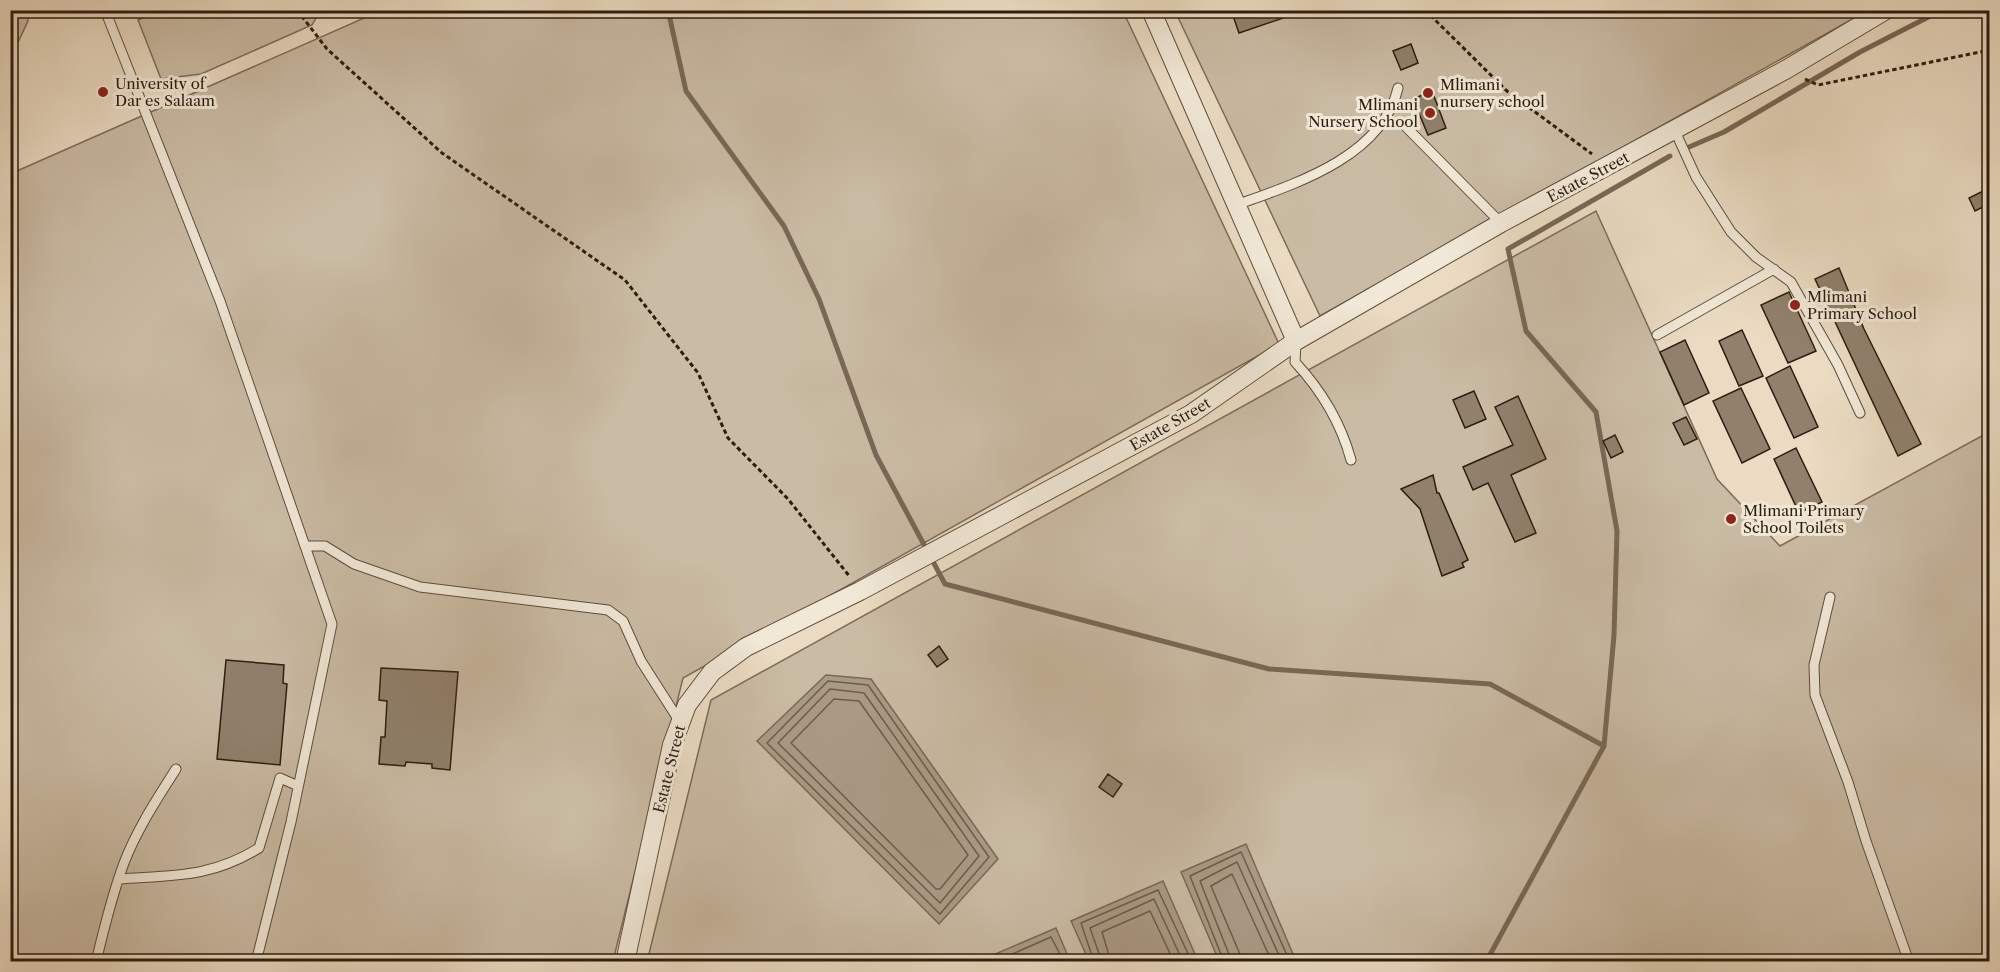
<svg xmlns="http://www.w3.org/2000/svg" width="2000" height="972" font-family="'Libre Caslon Text',serif">
<style>
.green{fill:#cabba4;stroke:#7c6c5a;stroke-width:1.5}
.water{fill:#aa9a85;stroke:#786856;stroke-width:1.5}
.lines{fill:none;stroke-linecap:round;stroke-linejoin:round}
.shore{stroke:#6c5c4a;stroke-width:1.5}
.stream{stroke:#786856;stroke-width:5}
.building{fill:#90806c;stroke:#2e1d0f;stroke-width:1.5}
.lane-casing{stroke:#5d4c3c;stroke-width:11}
.street-casing{stroke:#5d4c3c;stroke-width:20}
.path{stroke:#2e1d0f;stroke-width:3;stroke-dasharray:4.5 3;stroke-linecap:butt}
.lane{stroke:#f1e8d7;stroke-width:9}
.street{stroke:#f1e8d7;stroke-width:18}
.poi-dot{fill:#8f2418;stroke:#f1e8d7;stroke-width:2}
.labels{text-anchor:middle;dominant-baseline:central;stroke-width:6;stroke-linejoin:round;paint-order:stroke}
.poi-label{font-size:15px;fill:#2e1d0f;stroke:#f1e8d7;text-anchor:start}
.street-label{font-size:15px;fill:#2e1d0f;stroke:#f1e8d7}
</style>
<rect width="100%" height="100%" fill="#eadbc2"/>
<filter id="stains"><feTurbulence type="fractalNoise" baseFrequency=".00333" numOctaves="4"/><feColorMatrix values="0 0 0 0 .2 0 0 0 0 .09 0 0 0 0 .02 0 0 0 .5 -.17"/></filter>
<radialGradient id="worn" r=".72"><stop offset=".6" stop-color="#630" stop-opacity="0"/><stop offset="1" stop-color="#630" stop-opacity=".3"/></radialGradient>
<path class="green" d="M 11,10 L 28,11 L 28,21 L 11,57 Z
M 210,11 L 320,10 L 320,11 L 312,25 L 201,74 L 161,79 L 138,20 L 157,11 L 203,11 L 205,13 Z
M 380,11 L 1123,11 L 1279,344 L 683,678 L 613,961 L 11,961 L 10,174 Z
M 1175,11 L 1867,11 L 1320,316 Z
M 1596,211 L 1717,479 L 1780,546 L 1989,432 L 1989,961 L 647,962 L 711,700 Z"/>
<path class="water" d="M 826,675 L 871,679 L 998,859 L 939,924 L 757,741 Z
M 1246,844 L 1296,961 L 1219,961 L 1181,872 Z
M 1163,881 L 1198,961 L 1089,961 L 1071,921 Z
M 1056,928 L 1070,961 L 979,961 Z"/>
<g class="lines">
<path class="shore" d="M 828,681 L 868,685 L 989,857 L 940,914 L 767,743 Z
M 830,689 L 864,693 L 979,856 L 940,903 L 778,743 Z
M 834,699 L 859,701 L 968,855 L 940,889 L 936,889 L 791,743 Z
M 994,962 L 1051,937 L 1064,962
M 1094,962 L 1081,923 L 1158,890 L 1192,962
M 1102,962 L 1090,928 L 1154,899 L 1183,962
M 1111,962 L 1102,932 L 1150,911 L 1174,962
M 1224,962 L 1190,876 L 1241,852 L 1290,962
M 1232,962 L 1200,881 L 1237,862 L 1282,962
M 1241,962 L 1239,952 L 1211,886 L 1232,874 L 1272,962"/>
<path class="stream" d="M 668,10 L 686,91 L 784,226 L 819,299 L 876,455 L 945,584 L 1269,669 L 1490,684 L 1604,746
M 1689,147 L 1724,132 L 1860,52 L 1942,10
M 1486,962 L 1604,746 L 1614,635 L 1617,531 L 1596,412 L 1526,331 L 1508,249 L 1670,156"/>
</g>
<path class="building" d="M 1231,10 L 1298,10 L 1298,13 L 1239,33 Z
M 1411,44 L 1418,63 L 1401,70 L 1393,51 Z
M 1432,91 L 1446,128 L 1428,135 L 1413,99 Z
M 1989,188 L 1989,204 L 1975,211 L 1969,198 Z
M 1839,268 L 1864,329 L 1921,444 L 1898,456 L 1815,279 Z
M 1789,292 L 1816,351 L 1788,363 L 1761,305 Z
M 1742,330 L 1763,376 L 1739,386 L 1719,341 Z
M 1685,340 L 1709,393 L 1684,405 L 1660,352 Z
M 1790,366 L 1818,427 L 1794,438 L 1766,378 Z
M 1741,388 L 1770,449 L 1742,463 L 1713,401 Z
M 1474,391 L 1486,419 L 1465,428 L 1453,400 Z
M 1518,396 L 1546,459 L 1511,475 L 1536,533 L 1515,542 L 1488,483 L 1473,490 L 1463,467 L 1513,445 L 1495,407 Z
M 1686,417 L 1697,439 L 1684,445 L 1673,423 Z
M 1615,435 L 1623,452 L 1611,458 L 1603,441 Z
M 1796,448 L 1822,502 L 1799,513 L 1774,459 Z
M 1433,475 L 1437,493 L 1439,493 L 1468,560 L 1462,563 L 1464,567 L 1442,576 L 1420,509 L 1401,489 Z
M 939,646 L 948,659 L 937,667 L 928,655 Z
M 226,660 L 284,665 L 283,683 L 287,684 L 280,765 L 217,759 Z
M 381,668 L 458,672 L 450,770 L 432,768 L 432,764 L 406,762 L 405,766 L 379,764 L 381,737 L 385,737 L 387,701 L 379,700 Z
M 1108,774 L 1122,784 L 1113,797 L 1099,787 Z"/>
<g class="lines">
<g class="lane-casing">
<path id="lane" d="M 105,10 L 220,301 L 332,624 L 291,822 L 256,962
M 1406,127 L 1501,223
M 1675,131 L 1696,177 L 1731,232 L 1756,257 L 1791,282 L 1838,365 L 1860,413
M 1236,205 C 1295,184 1382,157 1398,88
M 1657,335 L 1774,269
M 1296,341 L 1295,362 C 1321,390 1341,423 1351,460
M 307,546 L 325,546 L 354,564 L 420,587 L 608,610 L 623,621 L 641,661 L 680,722
M 1830,597 L 1814,665 L 1815,695 L 1848,782 L 1866,841 L 1909,962
M 119,879 C 174,875 210,878 259,848 L 280,778 L 296,785
M 96,962 C 104,928 112,895 124,863 C 137,829 157,799 176,769"/>
</g>
<g class="street-casing">
<path id="street" d="M 1151,10 L 1296,341
M 625,962 L 672,745 L 687,705 L 712,672 L 746,647 L 860,591 L 1191,414 L 1296,341 L 1501,223 L 1787,69 L 1886,10"/>
</g>
<path class="path" d="M 297,10 L 327,49 L 442,153 L 625,280 L 698,373 L 728,438 L 788,499 L 850,577
M 1425,10 L 1508,92 L 1592,154
M 1805,79 L 1818,85 L 1990,50"/>
<use href="#lane" class="lane"/>
<use href="#street" class="street"/>
</g>
<g class="poi-dot">
<circle cx="103" cy="92" r="6"/>
<circle cx="1428" cy="93" r="6"/>
<circle cx="1430" cy="113" r="6"/>
<circle cx="1795" cy="305" r="6"/>
<circle cx="1731" cy="519" r="6"/>
</g>
<g class="labels">
<g class="poi-label">
<text x="115" y="83">University of<tspan x="115" dy="17">Dar es Salaam</tspan></text>
<text x="1440" y="84">Mlimani<tspan x="1440" dy="17">nursery school</tspan></text>
<text x="1418" y="104" text-anchor="end">Mlimani<tspan x="1418" dy="17">Nursery School</tspan></text>
<text x="1807" y="296">Mlimani<tspan x="1807" dy="17">Primary School</tspan></text>
<text x="1743" y="510">Mlimani Primary<tspan x="1743" dy="17">School Toilets</tspan></text>
</g>
<g class="street-label">
<text transform="translate(1588 177) rotate(-28)">Estate Street</text>
<text transform="translate(1170 424) rotate(-30)">Estate Street</text>
<text transform="translate(669 769) rotate(-76)">Estate Street</text>
</g>
</g>
<rect width="2000" height="972" fill="none" stroke="#eadbc2" stroke-width="36"/>
<rect x="12" y="12" width="1976" height="948" fill="none" stroke="#2e1d0f" stroke-width="3"/>
<rect x="18" y="18" width="1964" height="936" fill="none" stroke="#2e1d0f" stroke-width="1.5"/>
<rect width="100%" height="100%" filter="url(#stains)"/>
<rect width="100%" height="100%" fill="url(#worn)"/>
</svg>
